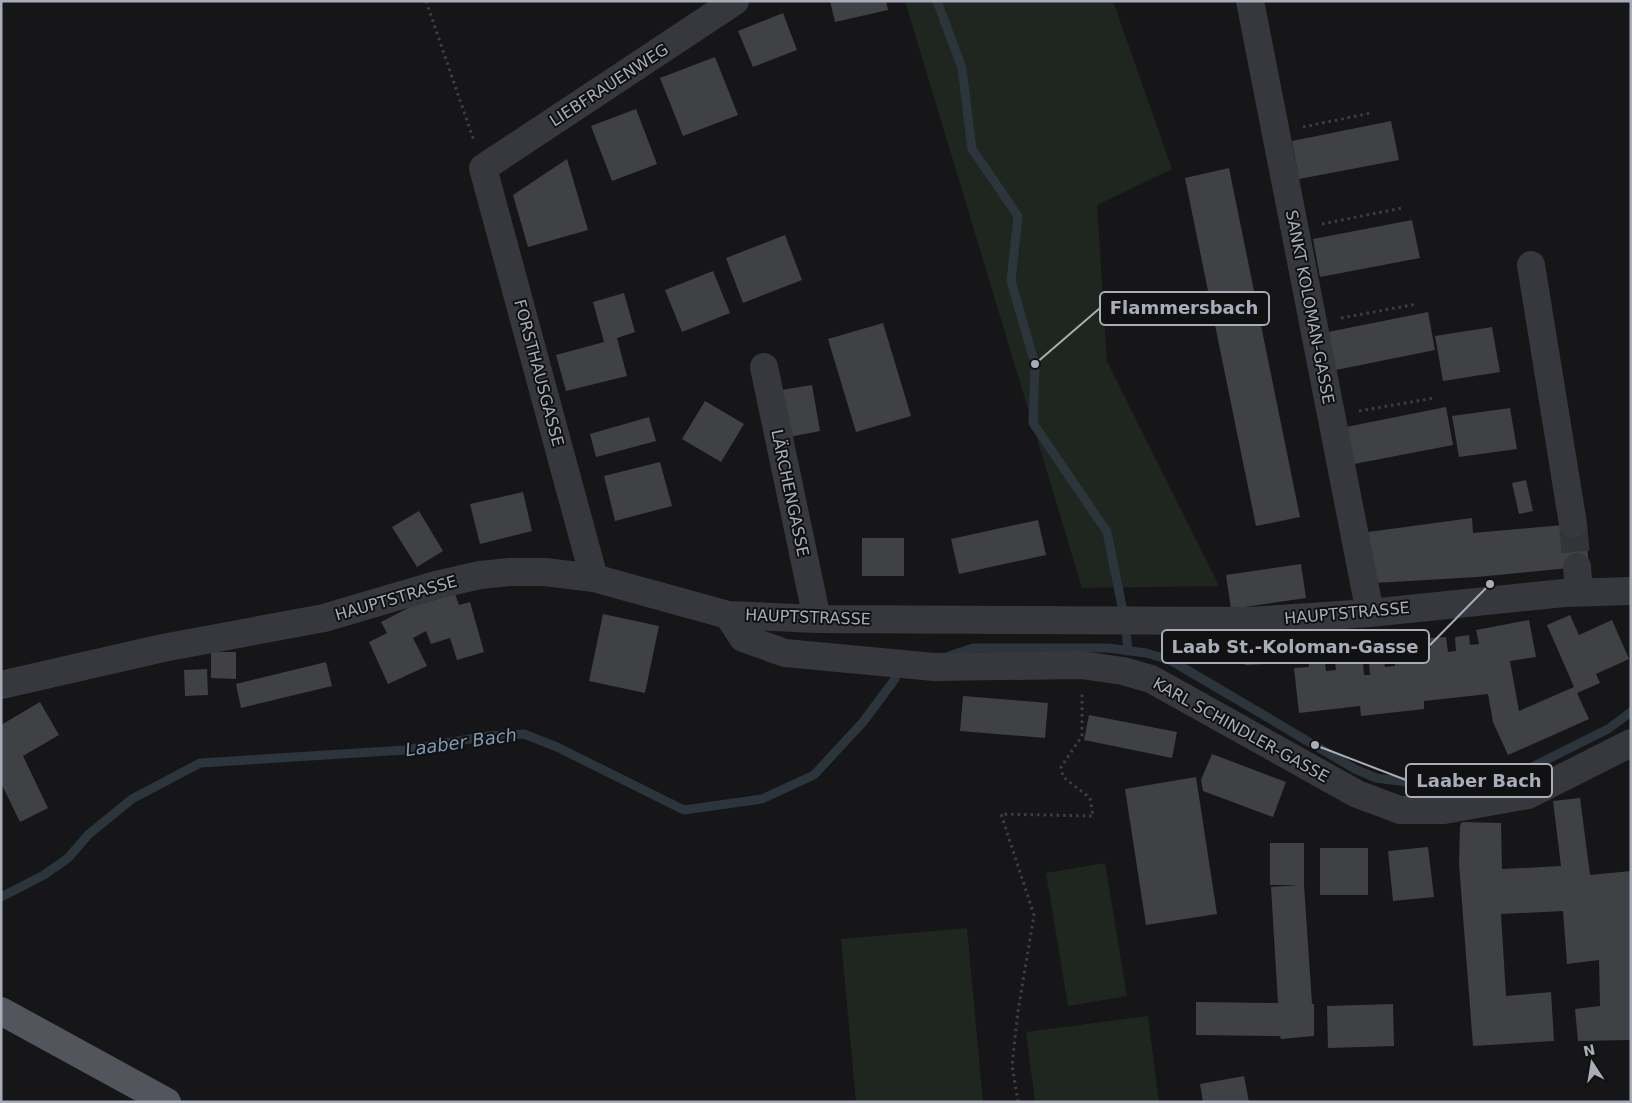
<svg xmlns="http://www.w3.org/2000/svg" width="1632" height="1103" font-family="'DejaVu Sans',sans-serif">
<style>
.green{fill:#1e261f}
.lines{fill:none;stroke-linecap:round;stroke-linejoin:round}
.stream{stroke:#2c353c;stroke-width:9}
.building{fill:#404145}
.minor-tunnel{stroke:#333438;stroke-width:28;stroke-dasharray:28 14;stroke-linecap:butt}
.path{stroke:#3d3f44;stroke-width:3;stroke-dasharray:2.5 4;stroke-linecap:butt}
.minor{stroke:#37383d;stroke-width:28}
.major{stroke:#53555c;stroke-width:28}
.labels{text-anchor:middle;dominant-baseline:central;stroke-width:4;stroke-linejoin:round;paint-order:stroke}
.street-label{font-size:16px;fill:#a8adb8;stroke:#111113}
.water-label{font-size:18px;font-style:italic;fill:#7f9bb3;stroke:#111113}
.leader{fill:none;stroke:#a8adb8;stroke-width:2}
.callout-dot{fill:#a8adb8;stroke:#111113;stroke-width:2}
.callout{fill:#111113;stroke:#a8adb8;stroke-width:2}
.callout-label{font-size:18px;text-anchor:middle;font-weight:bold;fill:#a8adb8}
</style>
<rect width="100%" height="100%" fill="#161618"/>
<path class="green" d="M 905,1 L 1113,1 L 1172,169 L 1097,205 L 1107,361 L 1219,586 L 1082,588 Z
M 1105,863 L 1127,996 L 1068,1006 L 1046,873 Z
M 967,928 L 983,1102 L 856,1102 L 841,939 Z
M 1148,1016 L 1159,1102 L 1035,1102 L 1026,1032 Z"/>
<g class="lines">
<path class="stream" d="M 937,1 L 962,68 L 972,149 L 1018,216 L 1011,281 L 1035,364 L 1033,423 L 1107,532 L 1125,621 L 1128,651
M 949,656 L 973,648 L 1108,648 L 1146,653 L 1170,660 L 1355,769 L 1376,778 L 1422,784 L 1481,779 L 1526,770 L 1608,729 L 1631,712
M 1,897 L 44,875 L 68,858 L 89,834 L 132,799 L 200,763 L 405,750 L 488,736 L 524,734 L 557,747 L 684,810 L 762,799 L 814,775 L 863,722 L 895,679"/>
</g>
<path class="building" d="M 830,1 L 886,1 L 888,10 L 835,22 Z
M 783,13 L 797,50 L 753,67 L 738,31 Z
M 715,57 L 738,115 L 683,136 L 660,78 Z
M 636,109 L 657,164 L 612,181 L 591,126 Z
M 1391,121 L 1399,160 L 1299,179 L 1292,141 Z
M 567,159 L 588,230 L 528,247 L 513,195 Z
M 1229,168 L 1300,517 L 1256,526 L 1185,178 Z
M 1412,220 L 1420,258 L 1320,277 L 1313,239 Z
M 785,235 L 802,280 L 743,303 L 726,258 Z
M 713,271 L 730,313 L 682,332 L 665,290 Z
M 624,293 L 635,332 L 617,338 L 627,376 L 566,391 L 556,355 L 604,342 L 593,302 Z
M 1428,312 L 1435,350 L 1336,370 L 1328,332 Z
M 883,323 L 911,416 L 856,432 L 828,339 Z
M 1492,327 L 1500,372 L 1443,381 L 1435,336 Z
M 812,385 L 820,431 L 789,437 L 781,390 Z
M 705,401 L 744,424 L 721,462 L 682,439 Z
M 1446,407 L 1453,445 L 1354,464 L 1346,427 Z
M 1510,408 L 1517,449 L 1459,457 L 1452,416 Z
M 649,417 L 656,441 L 596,457 L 590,434 Z
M 660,462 L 672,506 L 615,521 L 604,476 Z
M 1526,480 L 1533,511 L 1519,514 L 1512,483 Z
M 523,492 L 532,531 L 480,544 L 470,504 Z
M 419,511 L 443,551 L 417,567 L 392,527 Z
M 1472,518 L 1473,533 L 1585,523 L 1589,566 L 1477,577 L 1375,583 L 1368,532 Z
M 1038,520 L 1046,555 L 959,574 L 951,539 Z
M 862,538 L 904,538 L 904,576 L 862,576 Z
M 1301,564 L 1306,598 L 1231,609 L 1226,575 Z
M 455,594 L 459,605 L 470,602 L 484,652 L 457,660 L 450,638 L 431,644 L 426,631 L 413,638 L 427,666 L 388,684 L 369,642 L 387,633 L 381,622 L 410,607 Z
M 603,614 L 659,626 L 645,693 L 589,681 Z
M 1570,615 L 1579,635 L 1612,620 L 1629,659 L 1596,674 L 1600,683 L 1577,693 L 1589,719 L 1508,755 L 1493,722 L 1488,694 L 1424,701 L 1424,709 L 1361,716 L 1360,706 L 1299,713 L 1294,668 L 1309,667 L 1308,656 L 1324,654 L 1326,671 L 1336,670 L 1334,654 L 1347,653 L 1348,664 L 1363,662 L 1364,675 L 1370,675 L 1369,663 L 1384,661 L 1385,667 L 1395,666 L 1393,650 L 1406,648 L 1407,656 L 1418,655 L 1418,649 L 1431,648 L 1430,638 L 1446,637 L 1448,652 L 1456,651 L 1455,637 L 1469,635 L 1470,645 L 1479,644 L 1476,630 L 1529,620 L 1536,657 L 1510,661 L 1519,711 L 1574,687 L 1547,625 Z
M 1264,651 L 1265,664 L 1245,665 L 1244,652 Z
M 211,652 L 236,652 L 236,679 L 211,678 Z
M 326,662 L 332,686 L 241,708 L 236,684 Z
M 207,669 L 208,695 L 185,696 L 184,670 Z
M 963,696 L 1048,703 L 1045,738 L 960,731 Z
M 40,702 L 59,735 L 23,756 L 48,808 L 20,822 L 1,783 L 1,725 Z
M 1089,715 L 1177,732 L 1172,758 L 1084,740 Z
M 1212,754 L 1286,782 L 1273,817 L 1203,791 L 1201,780 Z
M 1196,777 L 1217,914 L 1146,925 L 1125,789 Z
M 1580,798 L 1590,875 L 1631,871 L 1631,1040 L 1578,1041 L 1575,1009 L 1600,1006 L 1599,960 L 1567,964 L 1563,911 L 1501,914 L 1506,996 L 1551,992 L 1554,1041 L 1473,1046 L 1459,864 L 1460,826 L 1462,822 L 1501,823 L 1502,869 L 1561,866 L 1553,801 Z
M 1270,843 L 1304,843 L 1304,885 L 1312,1004 L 1314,1004 L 1314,1036 L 1281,1039 L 1280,1036 L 1196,1035 L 1196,1002 L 1278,1003 L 1271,887 L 1298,885 L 1270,885 Z
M 1428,847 L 1434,897 L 1393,901 L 1388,851 Z
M 1320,848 L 1368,848 L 1368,895 L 1320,895 Z
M 1393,1004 L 1394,1046 L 1328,1048 L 1327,1006 Z
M 1244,1076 L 1249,1102 L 1203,1102 L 1200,1084 Z"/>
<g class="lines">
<path class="minor-tunnel" d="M 1573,524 L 1577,567"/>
<path class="path" d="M 426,1 L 474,141
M 1303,127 L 1371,113
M 1322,224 L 1402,208
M 1341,318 L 1417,304
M 1359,411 L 1434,398
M 1018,1102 L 1012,1065 L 1018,1011 L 1034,915 L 1001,814 L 1093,816 L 1090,798 L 1063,777 L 1061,767 L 1082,736 L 1082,694"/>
<path class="minor" d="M 1250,1 L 1370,613
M 1531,265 L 1573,524
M 764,367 L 817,619
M 1577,567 L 1579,592
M 594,578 L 483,168 L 735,1
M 728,615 L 743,638 L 785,653 L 934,667 L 1081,665 L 1123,671 L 1151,679 L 1357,794 L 1400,810 L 1444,810 L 1528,795 L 1631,743
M 1,685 L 163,648 L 324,618 L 436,585 L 480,575 L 510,572 L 545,572 L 594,578 L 728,615 L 817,619 L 1248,621 L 1370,613 L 1564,593 L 1631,591"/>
<path class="major" d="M 1,1011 L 167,1102"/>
</g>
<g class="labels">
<g class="street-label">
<text transform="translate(609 85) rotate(-33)">LIEBFRAUENWEG</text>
<text transform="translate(1310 307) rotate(79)">SANKT KOLOMAN-GASSE</text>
<text transform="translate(539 373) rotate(75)">FORSTHAUSGASSE</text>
<text transform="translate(790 493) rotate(78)">LÄRCHENGASSE</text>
<text transform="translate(396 598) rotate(-16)">HAUPTSTRASSE</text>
<text transform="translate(1347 613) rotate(-5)">HAUPTSTRASSE</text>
<text transform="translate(808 617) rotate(2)">HAUPTSTRASSE</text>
<text transform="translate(1241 730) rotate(29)">KARL SCHINDLER-GASSE</text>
</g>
<g class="water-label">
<text transform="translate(461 742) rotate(-8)">Laaber Bach</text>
</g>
</g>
<path class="leader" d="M1035 364L1100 308M1490 584L1429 646M1315 745L1406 780"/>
<g class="callout-dot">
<circle cx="1035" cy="364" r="5"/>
<circle cx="1490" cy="584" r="5"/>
<circle cx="1315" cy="745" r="5"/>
</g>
<g class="callout">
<rect x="1100" y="292" width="169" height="33" rx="5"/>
<rect x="1162" y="630" width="267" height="33" rx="5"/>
<rect x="1406" y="764" width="146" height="33" rx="5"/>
</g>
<g class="callout-label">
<text x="1184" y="314">Flammersbach</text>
<text x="1295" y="653">Laab St.-Koloman-Gasse</text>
<text x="1479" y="787">Laaber Bach</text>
</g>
<rect width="1632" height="1103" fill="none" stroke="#a8adb8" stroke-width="5"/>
<g transform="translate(1592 1063) rotate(348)" stroke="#111113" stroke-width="4" paint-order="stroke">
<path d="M0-4L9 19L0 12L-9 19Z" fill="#a8adb8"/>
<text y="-8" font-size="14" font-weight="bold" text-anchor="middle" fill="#a8adb8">N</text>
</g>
</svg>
